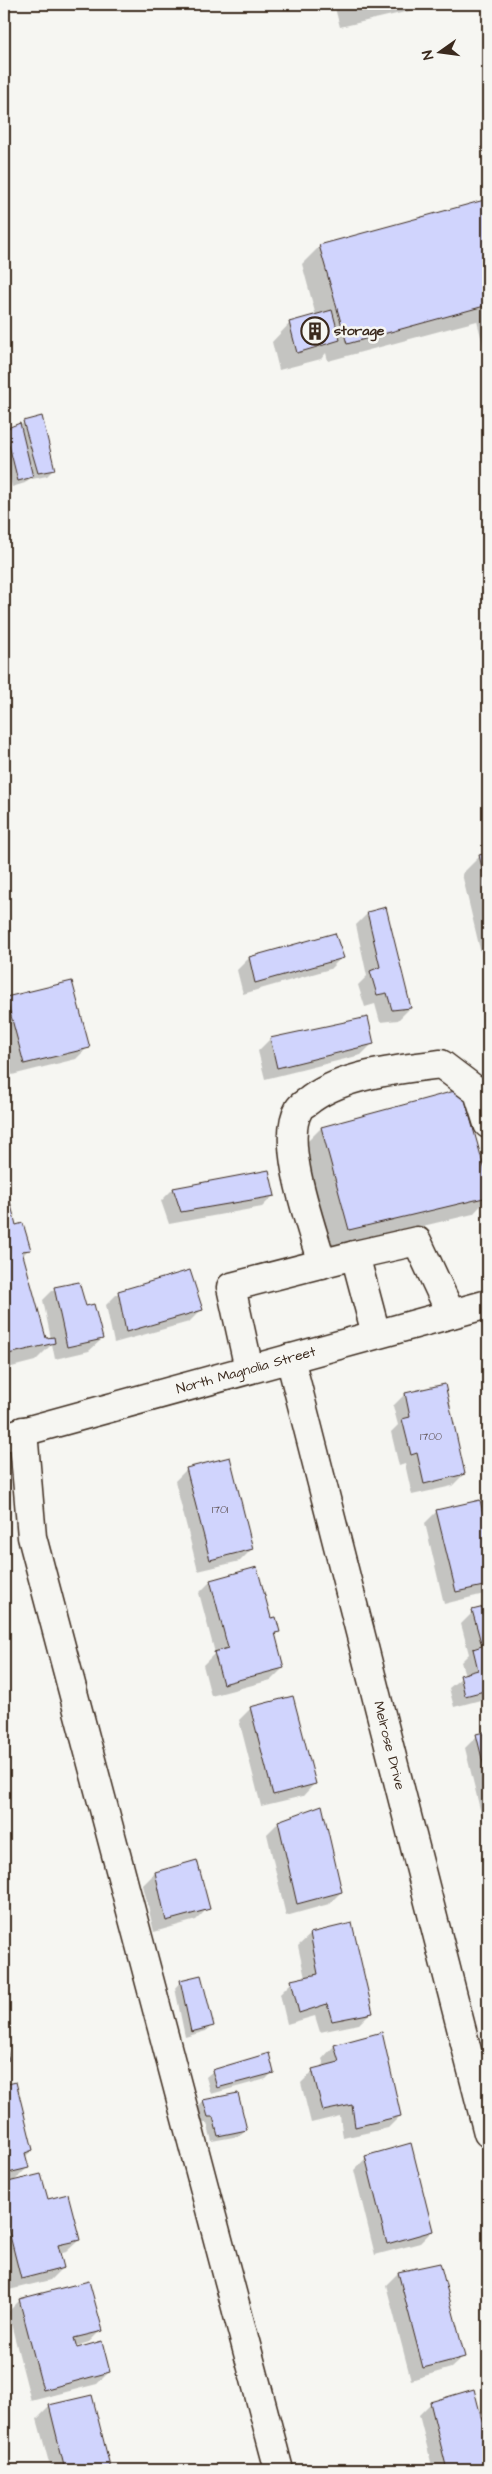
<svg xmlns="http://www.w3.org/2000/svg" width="492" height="2474" font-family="'Architects Daughter',sans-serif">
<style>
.shadow{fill:#0003}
.building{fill:#d0d4fd;stroke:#3b2a1e}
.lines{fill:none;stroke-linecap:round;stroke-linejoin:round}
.minor-casing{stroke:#3b2a1e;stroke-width:31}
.minor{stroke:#f6f6f2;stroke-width:28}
.labels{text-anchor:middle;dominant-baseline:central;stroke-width:5;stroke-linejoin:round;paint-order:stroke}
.number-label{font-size:11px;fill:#605456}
.poi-label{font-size:14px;font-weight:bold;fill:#3b2a1e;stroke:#f6f6f2;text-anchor:start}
.street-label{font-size:14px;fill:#3b2a1e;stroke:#f6f6f2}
</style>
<rect width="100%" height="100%" fill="#f6f6f2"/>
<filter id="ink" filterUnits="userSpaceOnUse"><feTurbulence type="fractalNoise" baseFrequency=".02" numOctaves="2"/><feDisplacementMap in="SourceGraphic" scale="10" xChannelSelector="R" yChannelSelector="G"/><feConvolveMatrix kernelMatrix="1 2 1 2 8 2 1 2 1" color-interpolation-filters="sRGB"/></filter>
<g filter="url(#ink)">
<path class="shadow" d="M 334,4 L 440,4 L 340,27 Z
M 488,200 L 488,364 L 477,321 L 328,361 L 326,353 L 321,359 L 279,370 L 272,342 L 290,323 L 316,316 L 302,264 L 320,246 Z
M 24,422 L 53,470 L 47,476 L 32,479 L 31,477 L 25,483 L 12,487 L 4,453 L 4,432 L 20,427 Z
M 488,854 L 488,979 L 487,979 L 462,874 L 480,856 Z
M 368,913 L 410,1008 L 398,1020 L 380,1022 L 375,1004 L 365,1007 L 358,985 L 367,976 L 356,925 Z
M 342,957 L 330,969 L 243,994 L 237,970 L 249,958 Z
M 6,998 L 88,1047 L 76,1059 L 12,1075 L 4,1045 L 4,1000 Z
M 270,1039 L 373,1043 L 361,1055 L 265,1079 L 258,1051 Z
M 462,1091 L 488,1185 L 488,1198 L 473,1214 L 331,1248 L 303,1146 L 321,1128 Z
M 4,1182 L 15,1226 L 29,1249 L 22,1256 L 45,1340 L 51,1339 L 43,1300 L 55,1288 L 85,1307 L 102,1339 L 89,1351 L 55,1359 L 52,1344 L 35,1361 L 4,1369 Z
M 173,1189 L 274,1195 L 262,1207 L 169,1224 L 161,1201 Z
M 189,1272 L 201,1310 L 189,1322 L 114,1343 L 106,1305 L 118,1293 Z
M 405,1394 L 464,1474 L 452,1486 L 412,1495 L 405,1464 L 399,1466 L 391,1432 L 398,1425 L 393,1406 Z
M 187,1469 L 252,1549 L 240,1561 L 198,1571 L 175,1481 Z
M 479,1501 L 488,1542 L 488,1593 L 444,1604 L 425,1523 L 437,1511 Z
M 211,1581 L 270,1620 L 279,1631 L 274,1636 L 283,1668 L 271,1680 L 211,1696 L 203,1665 L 215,1653 L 199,1593 Z
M 488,1608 L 488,1698 L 454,1707 L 449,1688 L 465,1675 L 461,1662 L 469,1654 L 461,1624 L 473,1612 Z
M 251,1708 L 315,1783 L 303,1796 L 261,1806 L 239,1720 Z
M 488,1733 L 488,1838 L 487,1838 L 465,1748 L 477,1736 Z
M 279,1822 L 341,1892 L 329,1904 L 286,1916 L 267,1834 Z
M 155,1873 L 208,1908 L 196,1920 L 154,1932 L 143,1885 Z
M 311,1934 L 371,2012 L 359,2024 L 320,2032 L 315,2016 L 287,2024 L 280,1994 L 292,1982 L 305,1978 L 298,1946 Z
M 181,1981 L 212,2025 L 206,2031 L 185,2037 L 175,1988 Z
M 381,2034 L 400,2116 L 388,2128 L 343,2138 L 340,2116 L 311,2123 L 301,2083 L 313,2071 L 325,2067 L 322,2059 L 334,2046 Z
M 213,2071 L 273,2072 L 266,2079 L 211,2094 L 206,2077 Z
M 15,2083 L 32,2150 L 25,2157 L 28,2167 L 13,2182 L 47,2200 L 79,2240 L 66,2252 L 59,2254 L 63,2267 L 50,2280 L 9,2290 L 4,2270 L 4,2086 Z
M 237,2094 L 245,2130 L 239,2136 L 212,2141 L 207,2123 L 201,2123 L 197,2108 L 203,2101 Z
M 366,2158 L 432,2231 L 420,2243 L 375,2255 L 354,2170 Z
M 398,2273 L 464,2356 L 451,2368 L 411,2380 L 386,2285 Z
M 20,2300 L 101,2330 L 89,2342 L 76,2346 L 77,2350 L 109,2372 L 97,2384 L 31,2401 L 8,2312 Z
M 473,2391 L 488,2449 L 488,2470 L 433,2470 L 419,2415 L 431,2403 Z
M 91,2396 L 110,2470 L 51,2470 L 37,2419 L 49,2407 Z"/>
<path class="building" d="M 357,4 L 382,4 L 359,10 Z
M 488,199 L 488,305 L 347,344 L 319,245 Z
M 332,310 L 340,340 L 297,353 L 289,322 Z
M 42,416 L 55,470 L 38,473 L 23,421 Z
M 20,423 L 33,477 L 18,481 L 5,429 Z
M 488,853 L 488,892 L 479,855 Z
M 386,907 L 411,1008 L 392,1010 L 387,993 L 377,995 L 370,971 L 380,967 L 367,912 Z
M 335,933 L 344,958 L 255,983 L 249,957 Z
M 72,981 L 90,1048 L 24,1064 L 6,997 Z
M 368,1017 L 374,1044 L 277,1068 L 270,1038 Z
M 462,1089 L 488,1181 L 488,1197 L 349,1230 L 321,1127 Z
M 269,1170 L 275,1196 L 181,1212 L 173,1188 Z
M 4,1177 L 16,1225 L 23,1223 L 31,1250 L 22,1251 L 46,1338 L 54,1337 L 55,1343 L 4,1355 Z
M 190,1270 L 203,1310 L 126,1332 L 118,1291 Z
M 79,1282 L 86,1306 L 94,1304 L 103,1339 L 67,1347 L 54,1287 Z
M 445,1384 L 465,1474 L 424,1484 L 417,1453 L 411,1455 L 402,1419 L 410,1417 L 405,1393 Z
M 230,1457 L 253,1549 L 210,1560 L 186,1468 Z
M 480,1500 L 488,1536 L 488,1585 L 456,1592 L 436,1510 Z
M 257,1567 L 271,1618 L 276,1617 L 280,1632 L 275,1633 L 284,1668 L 223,1684 L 214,1652 L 228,1648 L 210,1580 Z
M 488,1606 L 488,1690 L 465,1696 L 460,1675 L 478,1670 L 473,1649 L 482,1646 L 472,1610 Z
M 293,1696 L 316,1784 L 273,1795 L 250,1707 Z
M 488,1731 L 488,1783 L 476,1734 Z
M 322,1805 L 342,1892 L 297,1904 L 278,1821 Z
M 197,1860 L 210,1909 L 166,1921 L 155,1872 Z
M 352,1923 L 373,2013 L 332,2021 L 327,2004 L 299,2013 L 291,1980 L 318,1974 L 310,1933 Z
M 201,1975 L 214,2026 L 191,2032 L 180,1980 Z
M 382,2032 L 401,2116 L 355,2127 L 352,2105 L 323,2111 L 312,2069 L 339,2062 L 334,2045 Z
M 4,2040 L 9,2060 L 4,2062 Z
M 269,2053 L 274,2073 L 217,2088 L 212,2070 Z
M 16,2082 L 33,2150 L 25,2153 L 29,2168 L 4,2174 L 4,2085 Z
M 238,2093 L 247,2130 L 218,2136 L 213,2117 L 208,2117 L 203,2100 Z
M 411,2143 L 433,2231 L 387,2244 L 365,2156 Z
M 41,2174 L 48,2199 L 68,2194 L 80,2240 L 58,2245 L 64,2268 L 21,2279 L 4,2212 L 4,2183 Z
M 440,2263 L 465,2357 L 423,2368 L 398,2272 Z
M 89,2281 L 103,2331 L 74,2338 L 77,2348 L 102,2341 L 110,2372 L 43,2390 L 19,2299 Z
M 474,2389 L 488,2444 L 488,2470 L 447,2470 L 430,2402 Z
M 92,2395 L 111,2470 L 65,2470 L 49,2405 Z"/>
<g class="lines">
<g class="minor-casing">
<g id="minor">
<path d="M 355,1255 L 417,1241 L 451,1314"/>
<path d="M 322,1264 C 312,1227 279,1142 299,1109 C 301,1105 308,1102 311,1099 C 345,1074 400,1069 441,1064 L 478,1092 L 488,1124"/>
<path id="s1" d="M 290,1358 L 488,2133"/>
<path d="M 249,1369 L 231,1287 L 355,1255 L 376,1334"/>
<path d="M 23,1431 L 32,1537 L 279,2470"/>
<path id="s2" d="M 4,1437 L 488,1304"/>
</g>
</g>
<use href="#minor" class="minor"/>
</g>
</g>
<defs>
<g id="building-ring" transform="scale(1.4375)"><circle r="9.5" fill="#f6f6f2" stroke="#3b2a1e" stroke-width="1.5"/><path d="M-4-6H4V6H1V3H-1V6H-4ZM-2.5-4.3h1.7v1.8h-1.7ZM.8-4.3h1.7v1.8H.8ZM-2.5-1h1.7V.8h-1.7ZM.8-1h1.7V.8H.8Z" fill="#3b2a1e"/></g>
</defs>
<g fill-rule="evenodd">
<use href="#building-ring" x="315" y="331"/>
</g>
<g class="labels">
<g class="number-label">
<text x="431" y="1436">1700</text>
<text x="220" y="1509">1701</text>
</g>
<g class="poi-label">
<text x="334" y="331">storage</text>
</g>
<g class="street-label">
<text stroke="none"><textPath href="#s2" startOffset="251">North Magnolia Street</textPath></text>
<text stroke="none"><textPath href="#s1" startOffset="400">Melrose Drive</textPath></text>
</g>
</g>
<rect width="492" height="2474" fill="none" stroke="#f6f6f2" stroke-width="20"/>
<rect x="10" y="10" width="472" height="2454" fill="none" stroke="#3b2a1e" stroke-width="2" filter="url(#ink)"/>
<g transform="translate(440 52) rotate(256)" stroke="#f6f6f2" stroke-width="4" paint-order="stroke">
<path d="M0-4L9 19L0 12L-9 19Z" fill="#3b2a1e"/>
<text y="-8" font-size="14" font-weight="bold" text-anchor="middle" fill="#3b2a1e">N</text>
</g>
</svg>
